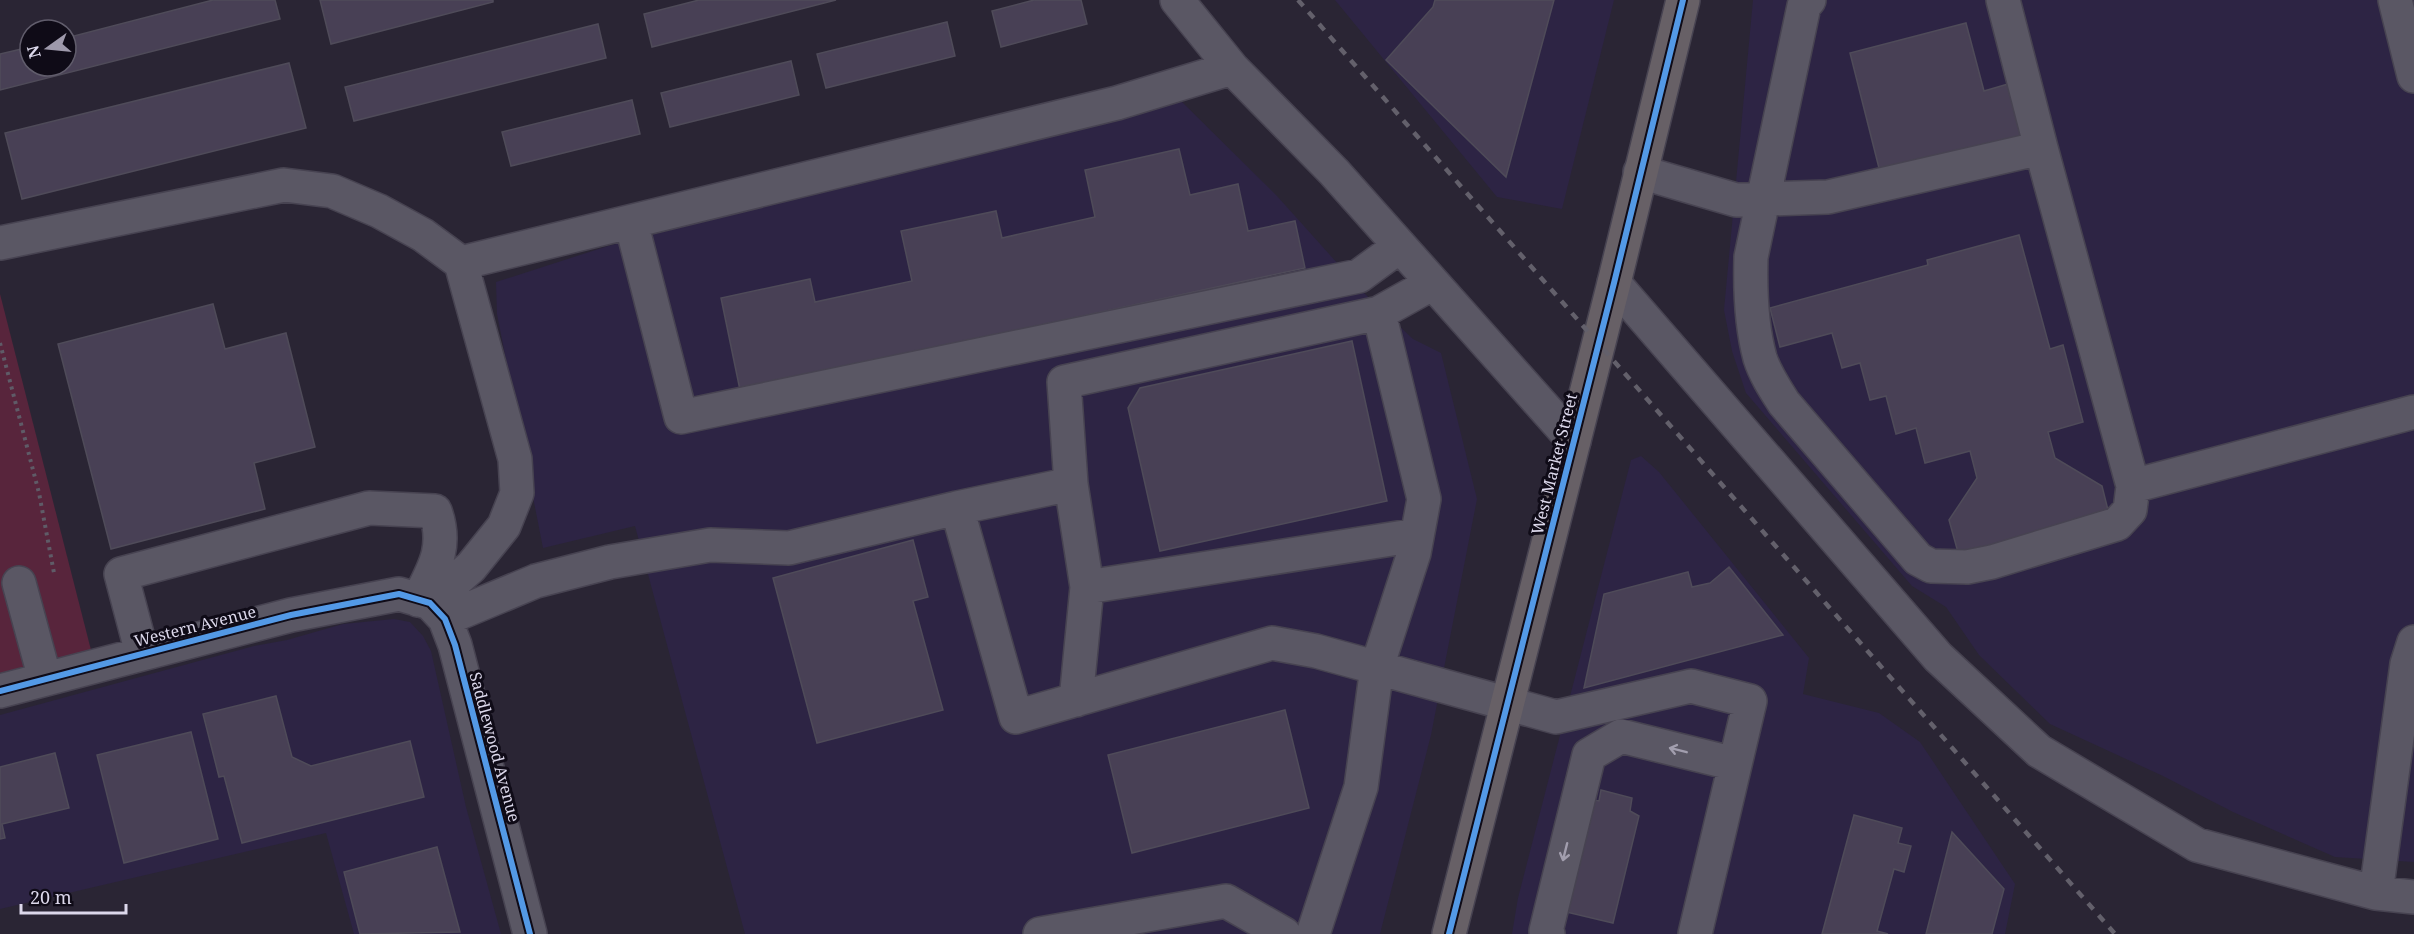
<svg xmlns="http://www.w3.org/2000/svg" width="2414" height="934" font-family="'Noto Serif',serif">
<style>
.built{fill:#2d2444}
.green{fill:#58253c}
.building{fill:#484055;stroke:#4f4b59;stroke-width:1.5}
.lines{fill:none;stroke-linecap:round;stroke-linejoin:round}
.minor-casing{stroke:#474351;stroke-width:36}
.major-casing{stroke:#474351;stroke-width:36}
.path{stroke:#5f5b67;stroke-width:4;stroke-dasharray:3 4.5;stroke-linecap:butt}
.minor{stroke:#5a5764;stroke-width:33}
.major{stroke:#676066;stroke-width:33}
.rail{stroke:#63606b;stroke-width:4.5;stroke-dasharray:8 8;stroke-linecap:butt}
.cycleway-casing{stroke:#0f0b17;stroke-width:10}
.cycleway{stroke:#5399e6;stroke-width:6}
.oneway{stroke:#a29eae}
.labels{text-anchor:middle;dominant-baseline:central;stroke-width:6;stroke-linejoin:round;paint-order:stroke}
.street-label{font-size:16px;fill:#dcd8eb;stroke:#0f0b17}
</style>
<rect width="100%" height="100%" fill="#2a2534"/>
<path class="built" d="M 1335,0 L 1614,0 L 1562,209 L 1497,197 Z
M 1753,0 L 2414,0 L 2414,862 L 2335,857 L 2233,812 L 2163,776 L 2050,724 L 1979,655 L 1946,607 L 1912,586 L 1746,393 L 1732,351 L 1724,310 Z
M 1180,100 L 1277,196 L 1365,294 L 1413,339 L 1441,353 L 1477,499 L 1431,735 L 1380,934 L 745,934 L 635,526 L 543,548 L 497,314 L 496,282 L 608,246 Z
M 1641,456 L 1659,472 L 1809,658 L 1803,694 L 1879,713 L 1920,742 L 2015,884 L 2005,934 L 1512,934 L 1518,898 L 1631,460 Z
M 394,619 L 410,622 L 423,636 L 431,651 L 466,807 L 501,934 L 354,934 L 326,833 L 0,909 L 0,715 L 254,646 L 287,640 L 343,624 Z"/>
<path class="green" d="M 0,294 L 91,650 L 0,673 Z"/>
<path class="building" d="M 213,0 L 275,0 L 280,19 L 0,90 L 0,54 L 30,47 L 30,66 L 66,66 L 66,38 Z
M 320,0 L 493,0 L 493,2 L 331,44 Z
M 699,0 L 836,0 L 652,47 L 644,14 Z
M 1034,0 L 1081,0 L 1087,24 L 1001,47 L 992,11 Z
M 1435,0 L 1554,0 L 1506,177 L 1386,60 L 1433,7 Z
M 947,22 L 955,56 L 826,88 L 817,54 Z
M 1966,23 L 1984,91 L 2008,84 L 2022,140 L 1881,176 L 1850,53 Z
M 598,24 L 606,58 L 354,121 L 345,87 Z
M 791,61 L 799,95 L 670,127 L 661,93 Z
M 289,63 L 306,128 L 22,199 L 5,133 Z
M 632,100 L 640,134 L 511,166 L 502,132 Z
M 1179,149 L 1190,195 L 1238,184 L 1248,231 L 1295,221 L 1305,268 L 740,390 L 721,298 L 810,279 L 815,302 L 912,281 L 901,231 L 996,211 L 1002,238 L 1095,217 L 1085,170 Z
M 2019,235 L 2050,349 L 2063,345 L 2083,422 L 2048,432 L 2055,458 L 2102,486 L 2109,514 L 1959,556 L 1949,520 L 1977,478 L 1970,451 L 1925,463 L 1916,428 L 1896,434 L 1886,396 L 1870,400 L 1860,363 L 1842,368 L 1832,333 L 1780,347 L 1770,308 L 1928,265 L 1927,260 Z
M 213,304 L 225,349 L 286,333 L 315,447 L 254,463 L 265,509 L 111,549 L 58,344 Z
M 1352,341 L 1387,501 L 1160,551 L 1128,408 L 1140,388 Z
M 913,540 L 928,597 L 913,601 L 943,710 L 817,743 L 773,578 Z
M 1729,567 L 1783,635 L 1584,688 L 1604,594 L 1688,572 L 1692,587 L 1710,583 Z
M 276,696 L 292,757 L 311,766 L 410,741 L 424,797 L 242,843 L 224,776 L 219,777 L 203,714 Z
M 1285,710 L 1309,808 L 1132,853 L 1108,755 Z
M 191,732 L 218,839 L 124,863 L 97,755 Z
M 55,753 L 69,808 L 2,824 L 5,838 L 0,839 L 0,767 Z
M 1601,790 L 1632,798 L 1630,811 L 1639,816 L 1613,923 L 1562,911 L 1588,799 L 1599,801 Z
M 1854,815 L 1902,828 L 1898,843 L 1911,846 L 1904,872 L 1894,869 L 1877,931 L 1888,934 L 1822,934 Z
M 1952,832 L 2004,889 L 1992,934 L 1926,934 Z
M 437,847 L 460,932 L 360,934 L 344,872 Z"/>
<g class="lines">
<g class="minor-casing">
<path id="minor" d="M 1177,0 L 1232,68
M 1809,0 L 1804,6 L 1751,257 C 1750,290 1751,325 1760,358 C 1765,374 1775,389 1784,403 L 1918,559 L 1931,566 L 1967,567 L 1992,562 L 2117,524 L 2130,510 L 2133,486
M 2003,0 L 2041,148
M 2395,0 L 2414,76
M 1640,172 L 1736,200 L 1828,197 L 2041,148 L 2133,486 L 2414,412
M 631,222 L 681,417 L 1359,276 L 1400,246
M 0,243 L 284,185 L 332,191 L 379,211 L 423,235 L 461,263 L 515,459 L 517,493 L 504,526 L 471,567 L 430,603
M 461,263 L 1117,103 L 1232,68 L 1334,172 L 1574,441
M 1614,283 L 1938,657 L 2039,751 L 2197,845 L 2376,893 L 2414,897
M 1071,484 L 1087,587 L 1417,535
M 957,508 L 1071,484 L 1064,382 L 1379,313 L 1433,283
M 19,583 L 45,679
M 445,619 L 536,581 L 610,562 L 710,545 L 789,548 L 957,508 L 1016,717 L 1272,643 L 1316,651 L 1556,717 L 1691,686 L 1750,701 L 1695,934
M 142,653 L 121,574 L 369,508 L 435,511 C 448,547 434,569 418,600
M 0,691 L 291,615 L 399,594 L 430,603 L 445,619 L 455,645 L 530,934
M 1076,700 L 1087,587
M 2376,893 L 2407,664 L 2414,642
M 1040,934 L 1226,901 L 1284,934
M 1313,934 L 1361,787 L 1377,667 L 1414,553 L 1424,499 L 1379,313
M 1548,934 L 1546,931 L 1589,755 L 1621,736 L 1735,764"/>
</g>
<g class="major-casing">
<path id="major" d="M 1449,934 L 1614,283 L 1683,0"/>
</g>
<path class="path" d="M 0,343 L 39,493 L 54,573"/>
<use href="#minor" class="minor"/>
<use href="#major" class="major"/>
<path class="rail" d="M 1298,0 L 2115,934"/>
<g class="cycleway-casing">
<path id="cycleway" d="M 0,691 L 291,615 L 399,594 L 430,603 L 445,619 L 455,645 L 530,934
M 1449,934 L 1614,283 L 1683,0"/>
</g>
<use href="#cycleway" class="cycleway"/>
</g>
<defs><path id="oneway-shaft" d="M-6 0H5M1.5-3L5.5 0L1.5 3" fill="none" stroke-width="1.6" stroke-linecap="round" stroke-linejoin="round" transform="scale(1.5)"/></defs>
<g class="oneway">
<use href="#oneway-shaft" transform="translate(1678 750) rotate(-166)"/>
<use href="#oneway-shaft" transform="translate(1565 852) rotate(104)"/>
</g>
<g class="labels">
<g class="street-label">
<text transform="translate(1554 464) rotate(-76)">West Market Street</text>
<text transform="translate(195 626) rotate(-14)">Western Avenue</text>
<text transform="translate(495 747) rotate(75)">Saddlewood Avenue</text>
</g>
</g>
<g transform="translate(48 48) rotate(255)"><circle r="28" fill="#0f0b17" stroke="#615d6c" stroke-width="1.5"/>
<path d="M0-4.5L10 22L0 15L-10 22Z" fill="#9e99ab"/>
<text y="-9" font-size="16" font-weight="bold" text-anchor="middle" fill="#dcd8eb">N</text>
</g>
<path d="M21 904v9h105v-9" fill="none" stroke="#dcd8eb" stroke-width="3"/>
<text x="30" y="904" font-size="18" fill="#dcd8eb" stroke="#0f0b17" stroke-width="4.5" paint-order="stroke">20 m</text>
</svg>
